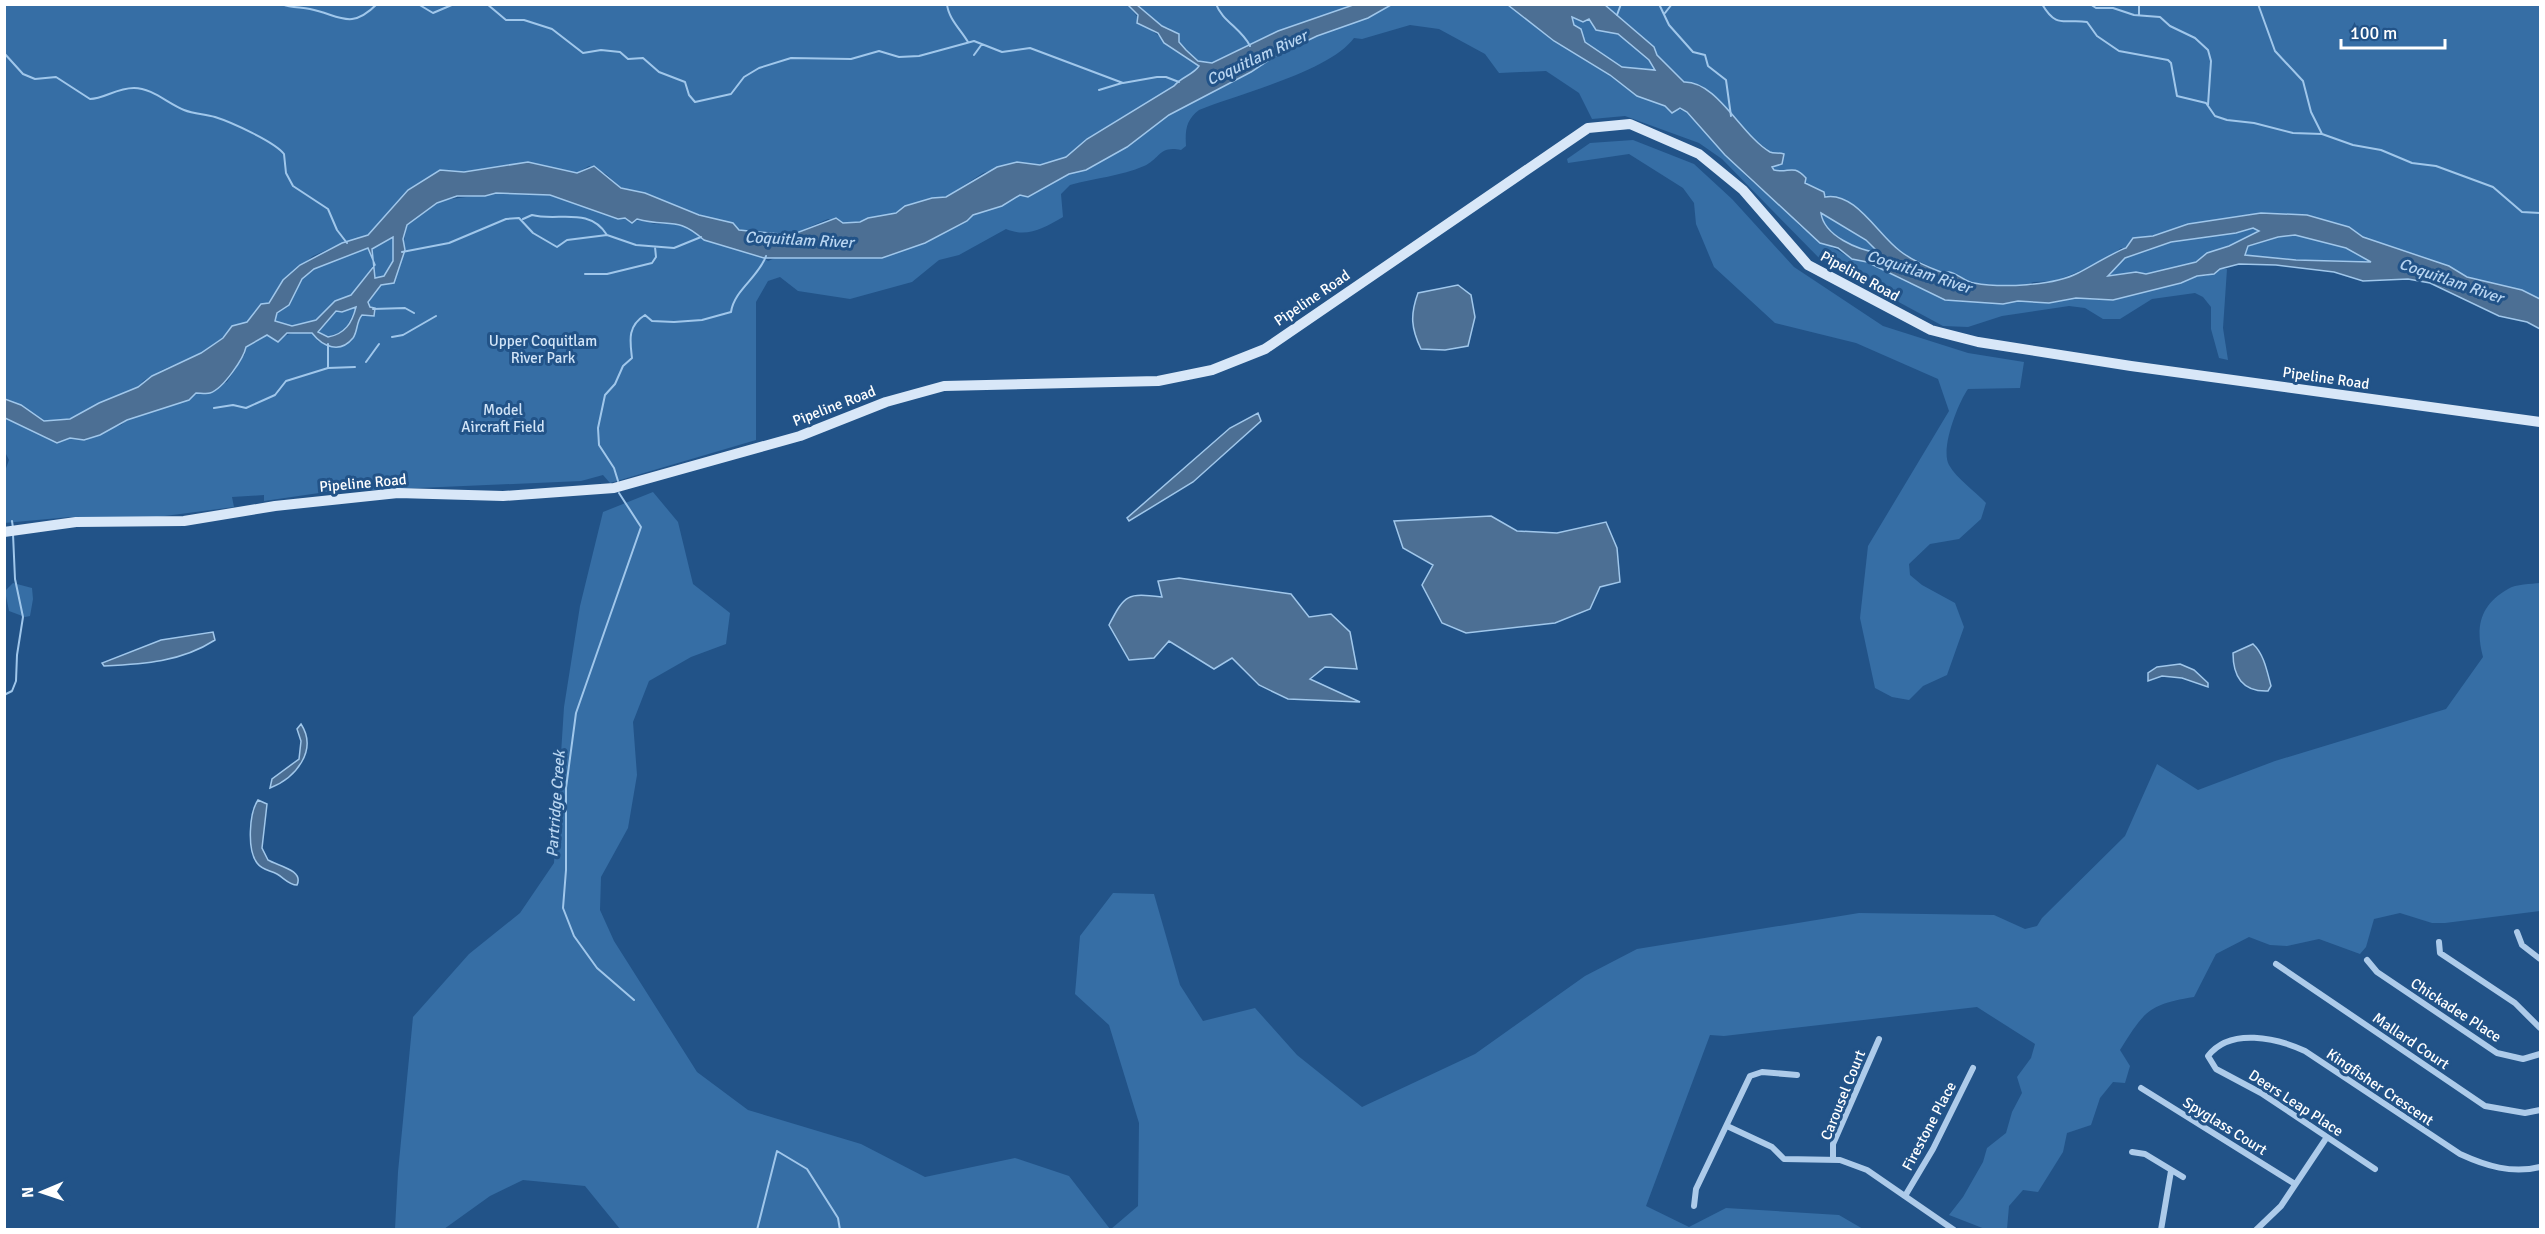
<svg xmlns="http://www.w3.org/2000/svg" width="2545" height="1234" font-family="Signika,sans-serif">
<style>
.green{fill:#366ea5}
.water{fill:#4c6f94;stroke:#a0c7eb;stroke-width:1.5;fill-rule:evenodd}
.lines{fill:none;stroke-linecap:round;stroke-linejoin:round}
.stream{stroke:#a0c7eb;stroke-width:2}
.street{stroke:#adcbea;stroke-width:6}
.secondary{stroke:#d8e7f8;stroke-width:10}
.labels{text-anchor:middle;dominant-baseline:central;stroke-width:6;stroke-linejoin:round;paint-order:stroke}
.street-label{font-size:15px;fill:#fff;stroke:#225388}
.park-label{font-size:15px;fill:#d1e4f7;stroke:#225388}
.water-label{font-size:16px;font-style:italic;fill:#b8d5f1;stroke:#225388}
</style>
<rect width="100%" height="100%" fill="#225388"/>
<path class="green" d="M 4,5 L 1128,5 L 1143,24 L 1199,66 C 1193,75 1181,77 1174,86 L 1087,139 L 1066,157 L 1040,165 L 1017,162 L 983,173 L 946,197 L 905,206 L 896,213 L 868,218 L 861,222 L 843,223 L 828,219 L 791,235 L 739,230 L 733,223 L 699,215 L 645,193 L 621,188 L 606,174 L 589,166 L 577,173 L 528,162 L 464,172 L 440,170 L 408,190 L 368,235 L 342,243 L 313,256 L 283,280 L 268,303 L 260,304 L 247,322 L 232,326 L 223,338 L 201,353 L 162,370 L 143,381 L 138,387 L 99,403 L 70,419 L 44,421 L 21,405 L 5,399 Z
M 1137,5 L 1353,5 L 1278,31 L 1212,63 L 1198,61 L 1181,45 L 1169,28 L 1162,26 Z
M 1391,5 L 1508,5 L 1554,41 L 1610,75 L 1637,96 L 1687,112 L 1748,178 L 1784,208 L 1800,226 L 1818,239 L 1852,259 L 1867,262 L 1910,284 L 2003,304 L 2018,301 L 2049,303 L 2076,297 L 2103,300 L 2181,283 L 2197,276 L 2206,276 L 2220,269 L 2227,269 L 2223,328 L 2228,360 L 2219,358 L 2211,329 L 2211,307 L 2203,297 L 2195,293 L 2152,299 L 2120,319 L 2103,319 L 2085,308 L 2069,306 L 2002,316 L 1968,327 L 1943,326 L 1821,260 L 1722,159 L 1699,143 L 1625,116 L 1592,119 L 1579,93 L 1546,71 L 1499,73 L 1485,54 L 1439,29 L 1410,25 L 1362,39 L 1354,38 C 1330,71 1239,94 1199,110 C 1186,120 1185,130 1186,146 L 1181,150 C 1159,145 1160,159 1144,166 C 1121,176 1095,178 1070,185 L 1061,194 L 1063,217 C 1044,228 1027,238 1006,229 L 959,255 L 939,260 L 912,282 L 850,299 L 798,291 L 780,277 L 768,281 L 756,302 L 756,440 L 610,483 L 603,475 L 581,481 L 326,492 L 264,501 L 264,495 L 232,497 L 234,507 L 157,517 L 70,517 L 4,523 L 4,474 L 9,460 L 5,452 L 5,415 L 80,439 L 121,425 L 127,420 L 189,400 L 196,393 L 227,382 L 245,354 L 246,347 L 267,335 L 275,339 L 296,332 L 312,333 L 318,341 L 340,347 L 355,333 L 358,319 L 370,307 L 369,299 L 381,285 L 403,246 L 407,225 L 423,211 L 444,200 L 496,193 L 531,193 L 550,195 L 618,219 L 625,218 L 630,222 C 640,218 646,223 657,224 C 663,225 669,222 675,222 C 692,224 701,240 716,244 C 740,252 745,243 768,261 L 775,258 L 882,258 L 925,243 L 967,221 L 973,215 L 1002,206 L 1020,195 L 1028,197 L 1069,174 L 1086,170 L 1127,147 L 1169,115 L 1251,72 L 1274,56 L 1317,36 L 1368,18 Z
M 1605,5 L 2540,5 L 2540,299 L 2522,290 L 2467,277 L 2449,266 L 2363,237 L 2339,224 L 2307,215 L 2261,213 L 2188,224 L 2153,236 L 2133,238 L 2126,248 L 2121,248 L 2105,261 L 2055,281 L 2034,282 L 2017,287 L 1972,283 L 1950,273 L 1941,272 L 1900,252 L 1862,213 L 1774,170 L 1772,168 L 1773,154 C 1759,143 1746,132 1734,119 C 1719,105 1707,80 1684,82 L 1657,55 L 1654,47 Z
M 1572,16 L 1589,19 L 1596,30 L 1618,34 L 1649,60 L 1655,71 L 1622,67 L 1610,60 L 1585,42 L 1581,29 L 1574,25 Z
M 1633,140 L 1694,164 L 1732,199 L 1794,267 L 1883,326 L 1968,353 L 2024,362 L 2020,388 L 1968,389 C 1958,403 1940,449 1949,465 C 1957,479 1975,491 1986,503 L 1981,519 L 1959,539 L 1930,544 L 1909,564 L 1910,575 L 1922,585 L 1955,603 L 1964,627 L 1947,675 L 1923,686 L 1909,700 L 1892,697 L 1875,688 L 1860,618 L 1868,546 L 1949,411 L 1938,379 L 1856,343 L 1775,323 L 1714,267 L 1696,224 L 1694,203 L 1683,188 L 1629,154 L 1568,163 L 1567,159 L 1590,143 Z
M 1821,212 L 1866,240 L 1880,253 C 1858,249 1824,237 1821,212 Z
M 2253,228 L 2259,231 L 2229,246 L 2207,253 L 2196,262 L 2146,274 L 2136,272 L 2108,276 L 2125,258 L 2171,242 L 2236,233 Z
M 2295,235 L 2346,248 L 2371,261 L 2296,260 L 2245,255 L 2248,246 L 2278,237 Z
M 393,237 L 393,261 L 384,276 L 375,278 L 372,248 Z
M 368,248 L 375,265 L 351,295 L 337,300 L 316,320 L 292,326 L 275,321 L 276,315 L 287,306 L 302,278 L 314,269 Z
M 353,306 L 356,308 L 345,330 L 328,337 L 319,332 L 336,311 L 342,312 Z
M 653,492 L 678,522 L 693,584 L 730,613 L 726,644 L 691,657 L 649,681 L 633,722 L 637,775 L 628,828 L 601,877 L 600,910 L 614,941 L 697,1072 L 748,1110 L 861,1144 L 925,1177 L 1015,1158 L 1069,1176 L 1110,1229 L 620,1229 L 585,1186 L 523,1180 L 490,1196 L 444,1229 L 395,1229 L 398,1172 L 413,1017 L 469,954 L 520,913 L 554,863 L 564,707 L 580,606 L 603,512 Z
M 13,583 L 32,588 L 33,599 L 30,616 L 25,617 L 9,611 L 5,591 Z
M 2540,583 L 2540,911 L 2445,923 L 2432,923 L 2400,913 L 2374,919 L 2366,947 L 2360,954 L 2319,939 L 2287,946 L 2270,945 L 2249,937 L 2216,954 L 2194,997 C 2148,1004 2144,1012 2120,1050 L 2130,1066 L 2125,1083 L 2113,1082 L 2100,1098 L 2091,1125 L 2067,1133 L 2063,1152 L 2038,1192 L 2023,1190 L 2009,1206 L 2007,1229 L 1985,1229 L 1949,1215 L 1963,1197 L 1983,1162 L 1987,1148 L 2006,1133 L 2012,1112 L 2022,1093 L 2017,1077 L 2031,1058 L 2035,1044 L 1977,1007 L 1724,1036 L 1710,1035 L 1646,1206 L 1689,1227 L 1726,1208 L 1839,1215 L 1863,1229 L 1111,1229 L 1138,1206 L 1139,1123 L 1109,1025 L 1075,994 L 1080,936 L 1113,893 L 1154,894 L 1180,985 L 1203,1021 L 1255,1008 L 1297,1055 L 1362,1107 L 1475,1054 L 1585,976 L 1637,949 L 1859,913 L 1994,915 L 2025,929 L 2037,926 L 2042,918 L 2125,836 L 2157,764 L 2198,790 L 2275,761 L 2446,709 L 2483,657 C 2475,627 2480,605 2508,589 C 2516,584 2531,584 2540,583 Z"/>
<path class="water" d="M 1128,5 L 1137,5 L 1162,26 L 1179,34 L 1179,42 L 1186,50 L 1198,61 L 1212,63 L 1278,31 L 1353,5 L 1391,5 L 1368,18 L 1317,36 L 1275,56 L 1251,72 L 1169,115 L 1127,147 L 1086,170 L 1069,174 L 1028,197 L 1020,195 L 1002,206 L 973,215 L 967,221 L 925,243 L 882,258 L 764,258 L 704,240 C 676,215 669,228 637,219 L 632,223 L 625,218 L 618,219 L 550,195 L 496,193 L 485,196 L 457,196 L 437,203 L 407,225 L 403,239 L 405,250 L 394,283 L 381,285 L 368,302 L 370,307 L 375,308 L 374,316 L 362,315 C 356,322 358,331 353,338 C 340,354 323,347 312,333 L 287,333 L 278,342 L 267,335 L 246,347 C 244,358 223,389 210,393 C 207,394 200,393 196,393 L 189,400 L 127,420 L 100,435 L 84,440 L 70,438 L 57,443 L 5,418 L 5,399 L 21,405 L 44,421 L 70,419 L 99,403 L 138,387 L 152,376 L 201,353 L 223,338 L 232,326 L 247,322 L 261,304 L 269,303 L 283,280 L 300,265 L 342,243 L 368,235 L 408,190 L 440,170 L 464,172 L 528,162 L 577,173 L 594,166 L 621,188 L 645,193 L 699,215 L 733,223 L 739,230 L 791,235 L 836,218 L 843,223 L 860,222 L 868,218 L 896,213 L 905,206 L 932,198 L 946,197 L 997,167 L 1017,162 L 1040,165 L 1066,157 L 1087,139 L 1174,86 C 1181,77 1193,75 1199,66 L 1164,43 L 1158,33 L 1137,23 L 1138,15 ZM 393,237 L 393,261 L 384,276 L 375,278 L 372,249 ZM 368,248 L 375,265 L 351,295 L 335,301 L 316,320 L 292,326 L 275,321 L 277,313 L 289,305 L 302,279 L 314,269 ZM 356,307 C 352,323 345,334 328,337 L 318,332 L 336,311 L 342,312 Z
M 1508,5 L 1605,5 L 1654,47 L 1657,55 L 1684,82 C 1717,81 1741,135 1770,152 C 1774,154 1778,152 1784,154 L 1782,164 L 1772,167 L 1774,170 C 1789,174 1792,163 1806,178 L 1805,183 L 1824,192 L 1825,197 C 1855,191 1878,235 1900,251 C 1910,259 1928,267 1941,272 C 1943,273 1946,272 1949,272 C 1957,273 1965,282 1974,283 C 2001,288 2053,286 2078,273 C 2086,269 2122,248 2126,248 L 2133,238 L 2153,236 L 2188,224 L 2261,213 L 2307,215 L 2349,227 L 2363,237 L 2449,266 L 2467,277 L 2522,290 L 2540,299 L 2540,329 L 2527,322 L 2499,316 L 2430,283 L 2408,279 L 2363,281 L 2334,272 L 2276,265 L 2239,264 L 2220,269 L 2214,274 L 2197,276 L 2181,283 L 2113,300 L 2076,298 L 2049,303 L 2018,301 L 2003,304 L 1945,300 L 1867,262 L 1852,259 L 1838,248 L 1820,243 L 1725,155 L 1687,112 L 1680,108 L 1672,113 L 1665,106 L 1637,96 L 1610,75 L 1554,41 ZM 1572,17 L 1583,22 L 1589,19 L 1596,30 L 1618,34 L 1649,60 L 1655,70 L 1622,67 L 1585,42 L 1581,29 L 1574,25 ZM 1821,213 L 1866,240 L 1879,253 C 1858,250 1824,236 1821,213 ZM 2253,228 L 2259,231 L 2229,246 L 2207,253 L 2196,262 L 2146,274 L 2136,272 L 2108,276 L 2125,258 L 2171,242 L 2236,233 ZM 2295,235 L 2346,248 L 2371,262 L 2296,260 L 2245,255 L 2248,246 L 2278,237 Z
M 1458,285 L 1471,295 L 1475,317 L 1468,346 L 1445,350 L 1421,349 C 1411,328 1410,315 1418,293 Z
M 1258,413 L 1261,421 L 1193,482 L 1129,521 L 1127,518 L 1230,428 Z
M 1491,516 L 1517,531 L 1557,533 L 1606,522 L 1617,548 L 1620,582 L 1600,587 L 1590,609 L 1555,623 L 1466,633 L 1442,623 L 1422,585 L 1433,565 L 1403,548 L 1394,521 Z
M 1179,578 L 1291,594 L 1309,617 L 1331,614 L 1350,632 L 1357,669 L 1325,667 L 1310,679 L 1360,702 L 1288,699 L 1259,685 L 1232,658 L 1214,669 L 1169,641 L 1154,658 L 1129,660 L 1109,625 C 1125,594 1127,593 1162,597 L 1158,581 Z
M 213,632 L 215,640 C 181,662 144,664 104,666 L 102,663 L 161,640 Z
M 2253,644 C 2264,654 2267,671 2271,686 L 2268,691 C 2242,692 2233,676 2233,653 Z
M 2180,664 L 2194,670 L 2208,683 L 2208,687 L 2182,678 L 2162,676 L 2148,681 L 2148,673 L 2157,667 Z
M 301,724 C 318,750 296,778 270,788 L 272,779 L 299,759 L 301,741 L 297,729 Z
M 258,800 L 267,804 L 262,848 L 268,860 C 278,866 304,870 297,885 C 289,885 284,878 277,874 C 269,870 262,870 257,863 C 247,850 249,813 258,800 Z"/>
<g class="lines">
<path class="stream" d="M 282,4 C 291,8 300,7 310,9 C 340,15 350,31 377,4
M 418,4 L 433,13 L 454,4
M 487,4 L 506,20 L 524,20 L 552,29 L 583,53 L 601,50 L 620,52 L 628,59 L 643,58 L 659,72 L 685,82 L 689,95 L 695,102 L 731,94 L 744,77 L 759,68 L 791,58 L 851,59 L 879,51 L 899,57 L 919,56 L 974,41 L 1002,52 L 1030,48 L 1123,83 L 1157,77 L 1166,77 L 1179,82
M 947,4 C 948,18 961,30 968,42
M 1216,4 C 1222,21 1242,29 1250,46
M 1659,4 L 1669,25 L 1693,52 L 1705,55 L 1708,66 L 1726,80 L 1731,116
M 2042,4 C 2057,30 2065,18 2087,22 L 2097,36 L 2119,51 L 2168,60 L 2171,63 L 2177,96 L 2206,103 L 2215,116 L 2227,120 L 2254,123 L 2293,133 L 2322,134 L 2353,145 L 2381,150 L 2412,163 L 2436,166 L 2493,187 L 2522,212 L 2540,213
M 2090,4 L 2096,8 L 2113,8 L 2134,15 L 2160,17 L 2170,26 L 2195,38 L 2208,50 L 2211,61 L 2208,105
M 2258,4 L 2275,51 L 2303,81 L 2311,112 L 2322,134
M 1665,13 L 1672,4
M 2139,14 L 2139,4
M 1617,15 L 1621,4
M 4,53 L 23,74 L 35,79 L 56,77 L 90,99 C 104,99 116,88 134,88 C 152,88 167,103 184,110 C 194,114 205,114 215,117 C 231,122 275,142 284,154 L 286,173 L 293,186 L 328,209 L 337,230 L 347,243
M 974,55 L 982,44
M 1099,90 L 1122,83
M 523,219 L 532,215 C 557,222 589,206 607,235
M 402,252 L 449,243 L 506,219 L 519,218 L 533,233 L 557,247 L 567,240 L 607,235 L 636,245 L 674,248 L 701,237
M 585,274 L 607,274 L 652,263 L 656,257 L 655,247
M 373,309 L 405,308 L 414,313
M 392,337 L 403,335 L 436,316
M 366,362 L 379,344
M 328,368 L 355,367
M 214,408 L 233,405 L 246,408 L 275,395 L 286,381 L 328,368 L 328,344
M 618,481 L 614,468 L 599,445 L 598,428 L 605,395 L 615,384 L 623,366 L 632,358 C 630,341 627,326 645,315 L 652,321 L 674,322 L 702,320 L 731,312 C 734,290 759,277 766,256
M 619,493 L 641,527 L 576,713 L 566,788 L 566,870 L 563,908 L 574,936 L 597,968 L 634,1000
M 12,521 L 13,528
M 4,695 L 12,691 L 16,681 L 17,655 L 23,617 L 15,579 L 13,534
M 757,1230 L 777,1151 L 807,1169 L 838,1218 L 840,1230"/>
<path class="street" d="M 2517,932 L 2522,945 L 2540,959
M 2439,942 L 2440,953 L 2515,1003 L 2540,1028
M 2367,960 L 2377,972 L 2497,1053 L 2523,1059 L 2540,1054
M 2276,964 L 2485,1106 L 2525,1113 L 2540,1110
M 2141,1088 L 2295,1184
M 1727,1126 L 1772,1147 L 1784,1159 L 1840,1160 L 1867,1170 L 1954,1230
M 2132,1152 L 2145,1154 L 2183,1177
M 1833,1160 L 1833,1144 L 1879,1039
M 2375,1169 L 2261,1093 L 2216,1069 L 2208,1056 C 2230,1027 2277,1038 2305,1051 L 2460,1154 C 2486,1166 2512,1174 2540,1167
M 1905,1196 L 1933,1149 L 1973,1068
M 1694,1206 L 1696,1189 L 1750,1076 L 1762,1072 L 1797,1075
M 2161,1230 L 2171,1171
M 2256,1230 L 2281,1206 L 2327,1137"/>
<path class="secondary" d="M 4,532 L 76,522 L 184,521 L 275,506 L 398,493 L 503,496 L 614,488 L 800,436 L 886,402 L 944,386 L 1158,381 L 1212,370 L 1265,349 L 1588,128 L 1630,124 L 1699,154 L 1743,190 L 1808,265 L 1931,330 L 1978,342 L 2131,366 L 2540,422"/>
</g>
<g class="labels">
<g class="street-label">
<text transform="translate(1860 276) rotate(29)">Pipeline Road</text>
<text transform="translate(1312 298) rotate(-34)">Pipeline Road</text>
<text transform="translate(2326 378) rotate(8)">Pipeline Road</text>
<text transform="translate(834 406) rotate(-21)">Pipeline Road</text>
<text transform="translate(363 483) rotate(-5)">Pipeline Road</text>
<text transform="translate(2456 1010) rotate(33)">Chickadee Place</text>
<text transform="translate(2411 1041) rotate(34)">Mallard Court</text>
<text transform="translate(2380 1087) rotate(34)">Kingfisher Crescent</text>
<text transform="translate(1843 1095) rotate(-68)">Carousel Court</text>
<text transform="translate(2296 1103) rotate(33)">Deers Leap Place</text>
<text transform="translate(1929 1126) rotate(-62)">Firestone Place</text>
<text transform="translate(2225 1126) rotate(32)">Spyglass Court</text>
</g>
<g class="park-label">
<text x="543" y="341">Upper Coquitlam<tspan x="543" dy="17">River Park</tspan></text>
<text x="503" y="410">Model<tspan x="503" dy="17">Aircraft Field</tspan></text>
</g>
<g class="water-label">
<text transform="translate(1257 58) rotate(-25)">Coquitlam River</text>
<text transform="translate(799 240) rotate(3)">Coquitlam River</text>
<text transform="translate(1919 272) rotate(18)">Coquitlam River</text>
<text transform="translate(2451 281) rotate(19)">Coquitlam River</text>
<text transform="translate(556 804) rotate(-86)">Partridge Creek</text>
</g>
</g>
<rect width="2545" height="1234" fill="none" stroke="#ffffff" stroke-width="12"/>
<g transform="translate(42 1192) rotate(268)" stroke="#225388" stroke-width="4.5" paint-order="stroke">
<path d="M0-4.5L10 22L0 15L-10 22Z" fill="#ffffff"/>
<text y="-9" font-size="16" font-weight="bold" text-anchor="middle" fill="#ffffff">N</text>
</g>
<path d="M2341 39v9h104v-9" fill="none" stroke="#ffffff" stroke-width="3"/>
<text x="2350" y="39" font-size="18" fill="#ffffff" stroke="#225388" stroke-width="4.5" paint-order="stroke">100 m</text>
</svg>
